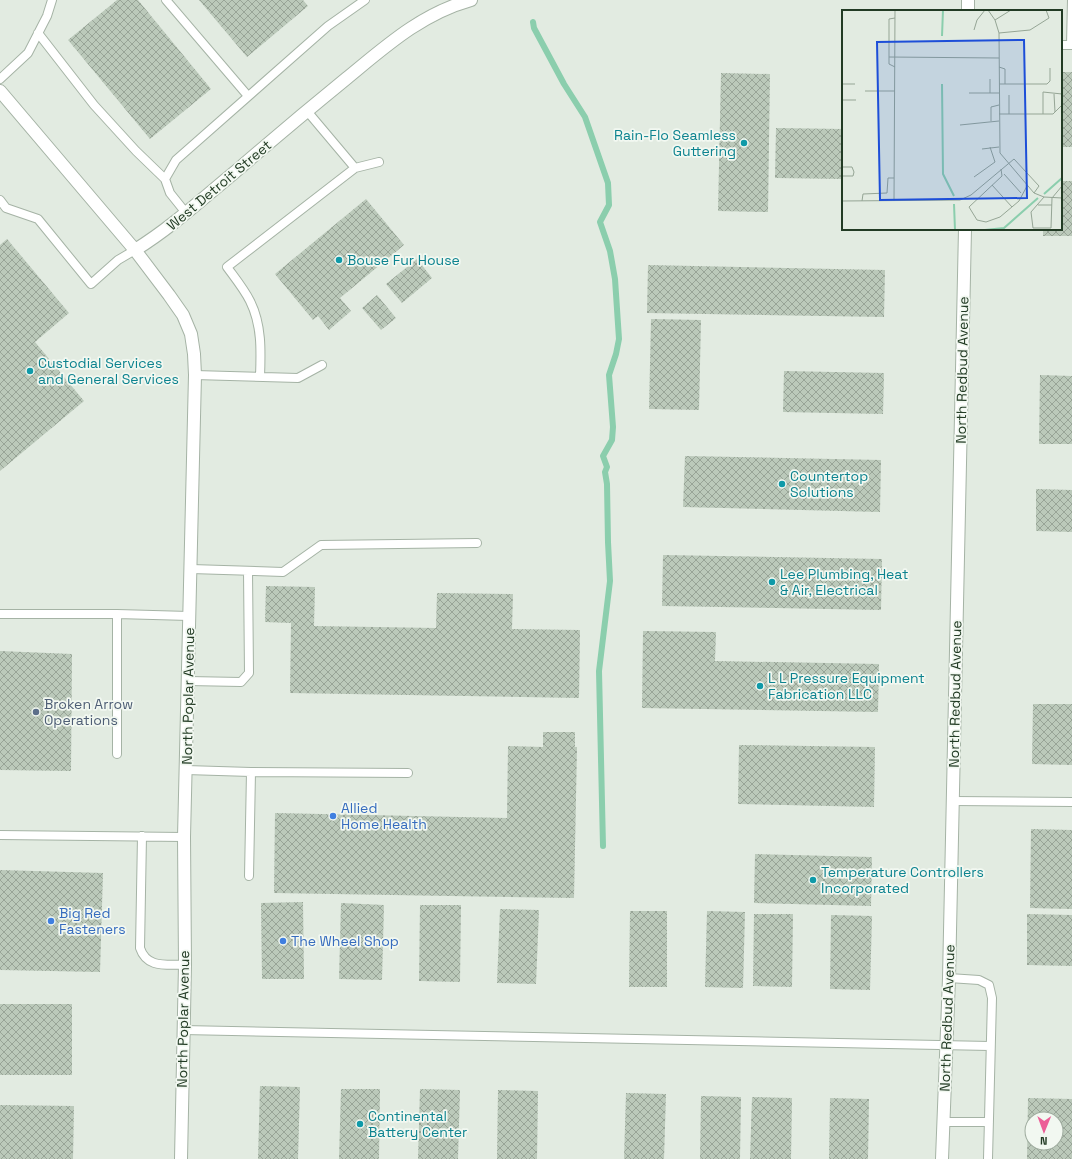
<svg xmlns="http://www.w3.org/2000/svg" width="1072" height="1159" font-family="'Space Grotesk',sans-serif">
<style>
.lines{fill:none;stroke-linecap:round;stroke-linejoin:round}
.stream{stroke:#8bcead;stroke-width:6}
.building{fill:url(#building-cross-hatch);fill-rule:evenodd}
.service-casing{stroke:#a5b3a5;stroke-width:10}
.minor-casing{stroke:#a5b3a5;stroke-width:14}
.service{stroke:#fff;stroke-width:8}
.minor{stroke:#fff;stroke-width:12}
.culture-dot{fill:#0f9aa8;stroke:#f2f8f1;stroke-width:1.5}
.service-dot{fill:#5c6f8a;stroke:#f2f8f1;stroke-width:1.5}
.shop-dot{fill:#3f7fe0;stroke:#f2f8f1;stroke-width:1.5}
.labels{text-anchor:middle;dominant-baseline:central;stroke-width:3.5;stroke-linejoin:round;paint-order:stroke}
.culture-label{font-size:14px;fill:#0d838f;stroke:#f2f8f1;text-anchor:start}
.street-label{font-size:14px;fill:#223b24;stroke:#f2f8f1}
.service-label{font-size:14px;fill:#4e5e75;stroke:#f2f8f1;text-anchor:start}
.shop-label{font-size:14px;fill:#366cbe;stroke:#f2f8f1;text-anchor:start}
.inset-river{fill:none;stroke:#8bcead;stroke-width:2}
.inset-road{fill:none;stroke:#95a595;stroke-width:1}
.view{fill:#1d4ed8;fill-opacity:0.15;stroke:#1d4ed8;stroke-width:2}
.inset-edge{fill:none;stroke:#223b24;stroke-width:2}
</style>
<defs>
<pattern id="building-cross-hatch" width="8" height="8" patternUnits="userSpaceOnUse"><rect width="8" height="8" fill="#bbc9ba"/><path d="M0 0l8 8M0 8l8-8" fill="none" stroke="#98a497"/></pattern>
</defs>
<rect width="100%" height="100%" fill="#e2ebe1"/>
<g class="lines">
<path class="stream" d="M 533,22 L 534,28 L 564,84 L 585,117 L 608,183 L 609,205 L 600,222 L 610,251 L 615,279 L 619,339 L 616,354 L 609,375 L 613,427 L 612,440 L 603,456 L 607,467 L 605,472 L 607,484 L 608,542 L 610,581 L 599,671 L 603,846"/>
</g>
<path class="building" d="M 117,0 L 138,0 L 211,89 L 150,139 L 68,40 Z
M 199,0 L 303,0 L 308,6 L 247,57 Z
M 1061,72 L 1072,72 L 1072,147 L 1061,147 Z
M 721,73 L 770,74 L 768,212 L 718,211 Z
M 776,128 L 843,129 L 843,179 L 775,178 Z
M 1061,181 L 1072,181 L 1072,236 L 1043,236 L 1043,229 L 1061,229 Z
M 366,199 L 404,245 L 340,298 L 351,311 L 329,330 L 318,316 L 313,320 L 275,274 Z
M 7,239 L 69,313 L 35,342 L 84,401 L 0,471 L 0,245 Z
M 417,259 L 432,278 L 402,303 L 386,284 Z
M 648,265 L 885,270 L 884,317 L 647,313 Z
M 377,295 L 396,318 L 381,330 L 362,308 Z
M 651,319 L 701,320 L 699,410 L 649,409 Z
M 784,371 L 884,373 L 883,414 L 783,412 Z
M 1040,375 L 1072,376 L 1072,444 L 1039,444 Z
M 685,456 L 881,460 L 880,512 L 683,507 Z
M 1036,489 L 1072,490 L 1072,532 L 1036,531 Z
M 663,555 L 882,559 L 881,610 L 662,606 Z
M 266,586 L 315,587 L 314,626 L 436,628 L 437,593 L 513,594 L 512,629 L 580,630 L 579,698 L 290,693 L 291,623 L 265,622 Z
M 643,631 L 716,632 L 715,661 L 879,664 L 878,712 L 642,708 Z
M 0,651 L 72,654 L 71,771 L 0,770 Z
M 1033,704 L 1072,704 L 1072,765 L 1032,764 Z
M 543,732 L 575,732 L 575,747 L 577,747 L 574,898 L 274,893 L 275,813 L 507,818 L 508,746 L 543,747 Z
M 739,745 L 875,747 L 874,807 L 738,804 Z
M 1031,829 L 1072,830 L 1072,909 L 1030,908 Z
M 755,854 L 872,857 L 871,906 L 754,903 Z
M 0,870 L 103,873 L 100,972 L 0,970 Z
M 303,902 L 304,979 L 262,979 L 261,903 Z
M 341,903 L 384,905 L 382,980 L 339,979 Z
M 420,905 L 461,905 L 460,982 L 419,981 Z
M 500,909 L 539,910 L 536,984 L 497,983 Z
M 630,911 L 667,911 L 667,987 L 629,987 Z
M 707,911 L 745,912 L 743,988 L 705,987 Z
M 754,914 L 793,914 L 792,987 L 753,986 Z
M 1027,914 L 1072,915 L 1072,966 L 1027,965 Z
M 831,915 L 872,916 L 870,990 L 830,989 Z
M 0,1004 L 72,1004 L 72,1075 L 0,1075 Z
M 260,1086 L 300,1087 L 298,1159 L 258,1159 Z
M 341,1089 L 380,1089 L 379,1159 L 339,1159 Z
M 420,1089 L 460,1090 L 458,1159 L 418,1159 Z
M 498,1090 L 538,1091 L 537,1159 L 497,1159 Z
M 626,1093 L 666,1094 L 664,1159 L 624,1159 Z
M 701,1096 L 741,1097 L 740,1159 L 700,1159 Z
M 752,1097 L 792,1098 L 791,1159 L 750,1159 Z
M 830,1098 L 869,1099 L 868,1159 L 829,1159 Z
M 1028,1098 L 1072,1099 L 1072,1159 L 1027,1159 ZM 1032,1119 L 1056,1119 L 1056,1143 L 1032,1143 Z
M 0,1105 L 74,1106 L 73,1159 L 0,1159 Z"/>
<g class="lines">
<g class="service-casing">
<path id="service" d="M 166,0 L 248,96
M 38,33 L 94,105 L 136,151 L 165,179
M 1061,45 L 1072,45
M 1071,45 L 1072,0
M 0,79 L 28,53 L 47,16 L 52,0
M 307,111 L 355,168
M 0,200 L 6,208 L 38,219 L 91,284 L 118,260 L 135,250
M 186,213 L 170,193 L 165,179 L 176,160 L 328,26 L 365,0
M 195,375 L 298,378 L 322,365
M 260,377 C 261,351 262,325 250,301 C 244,289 235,278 227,267 L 355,168 L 379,162
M 191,569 L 283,572 L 321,545 L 477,543
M 0,614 L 117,614 L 189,616
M 188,681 L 241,682 L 249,673 L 248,571
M 117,754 L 117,614
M 186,770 L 251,772 L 408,773
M 953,801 L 1072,802
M 0,835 L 184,837
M 142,836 L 140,948 C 147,969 167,964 185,965
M 249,876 L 251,772
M 949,978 L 979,980 L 989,985 L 992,998 L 988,1159
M 183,1030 L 990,1046
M 943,1122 L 989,1122"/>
</g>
<g class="minor-casing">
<path id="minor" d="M 968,11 L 968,0
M 0,91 L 135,250 L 169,295 L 183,315 L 191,334 L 194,354 L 195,375 L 184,837 L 185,965 L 181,1159
M 135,250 C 172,227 202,199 235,172 C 272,140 309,109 347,78 C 386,46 421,14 471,0
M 942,1159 L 949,978 L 965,229"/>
</g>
<use href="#service" class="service"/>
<use href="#minor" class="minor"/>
</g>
<g class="culture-dot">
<circle cx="744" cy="143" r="4"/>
<circle cx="339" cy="260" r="4"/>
<circle cx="30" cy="371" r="4"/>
<circle cx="782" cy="484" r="4"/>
<circle cx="772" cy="582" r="4"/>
<circle cx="760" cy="686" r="4"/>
<circle cx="813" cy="880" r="4"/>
<circle cx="360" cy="1124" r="4"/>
</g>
<circle class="service-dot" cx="36" cy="712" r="4"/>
<g class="shop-dot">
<circle cx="333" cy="816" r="4"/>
<circle cx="51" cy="921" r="4"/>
<circle cx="283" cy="941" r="4"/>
</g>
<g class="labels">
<g class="culture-label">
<text x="736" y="135" text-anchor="end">Rain-Flo Seamless<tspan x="736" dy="16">Guttering</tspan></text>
<text x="347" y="260">Bouse Fur House</text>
<text x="38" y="363">Custodial Services<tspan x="38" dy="16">and General Services</tspan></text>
<text x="790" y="476">Countertop<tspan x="790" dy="16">Solutions</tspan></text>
<text x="780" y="574">Lee Plumbing, Heat<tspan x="780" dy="16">&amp; Air, Electrical</tspan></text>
<text x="768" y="678">L L Pressure Equipment<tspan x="768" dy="16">Fabrication LLC</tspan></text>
<text x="821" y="872">Temperature Controllers<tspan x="821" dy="16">Incorporated</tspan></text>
<text x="368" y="1116">Continental<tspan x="368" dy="16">Battery Center</tspan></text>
</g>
<g class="street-label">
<text transform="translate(219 185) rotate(-40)">West Detroit Street</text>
<text transform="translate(962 370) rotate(-89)">North Redbud Avenue</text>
<text transform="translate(955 694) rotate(-89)">North Redbud Avenue</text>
<text transform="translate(188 696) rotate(-89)">North Poplar Avenue</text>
<text transform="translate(947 1018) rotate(-88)">North Redbud Avenue</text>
<text transform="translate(183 1019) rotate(-89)">North Poplar Avenue</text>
</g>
<g class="service-label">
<text x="44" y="704">Broken Arrow<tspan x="44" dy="16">Operations</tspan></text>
</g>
<g class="shop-label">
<text x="341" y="808">Allied<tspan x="341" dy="16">Home Health</tspan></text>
<text x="59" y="913">Big Red<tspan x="59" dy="16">Fasteners</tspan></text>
<text x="291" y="941">The Wheel Shop</text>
</g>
</g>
<g transform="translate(842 10)">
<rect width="220" height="220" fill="#e2ebe1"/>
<path class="inset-river" d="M 100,26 L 101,0M 100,74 L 101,164 L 112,186M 202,184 L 220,168M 112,194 L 113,220M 143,220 L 162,218 L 196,188"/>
<path class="inset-road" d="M 146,0 L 153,10 L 157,23 L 158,143 L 192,183 L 202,187 L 220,188M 153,10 L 169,0M 132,20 L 135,10 L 143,0M 157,23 L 188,20 L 207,8 L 204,0M 47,47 L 157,48M 53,57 L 47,54 L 47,9 L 53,8M 157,57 L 163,59 L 163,74M 0,74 L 13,74M 157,74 L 205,74 L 208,71 L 208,58M 23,81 L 53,81M 127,83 L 157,83M 148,83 L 148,69M 212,84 L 213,102M 167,85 L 167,104M 0,90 L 14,90M 157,104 L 211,104 L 220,95 L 220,84 L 201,82 L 201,104M 149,111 L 149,97 L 157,95M 118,115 L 157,111M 140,139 L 157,137M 0,157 L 10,157 L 12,162 L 11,166 L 0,166M 159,159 L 160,166 L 127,197 L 135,210 L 144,212 L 158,207 L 177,191 L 185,176M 162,164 L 179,183M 132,167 L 153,152 L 148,137M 150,175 L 170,197M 202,187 L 189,202 L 191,218 L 209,218 L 210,188 L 220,176M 0,191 L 118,190 L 129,185 L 172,149 L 197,176 L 192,183M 20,191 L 21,184 L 45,183 L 46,168 L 52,168M 52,191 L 53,0M 196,195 L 210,195"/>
<path class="view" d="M 182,30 L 185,188 L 38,190 L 35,32 Z"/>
<rect width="220" height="220" class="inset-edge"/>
</g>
<g transform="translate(1044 1131) rotate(181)"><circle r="19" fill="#f2f8f1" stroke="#9fac9f"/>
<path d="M0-3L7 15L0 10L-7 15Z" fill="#ec5f97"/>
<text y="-6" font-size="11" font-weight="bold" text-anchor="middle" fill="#223b24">N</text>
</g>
</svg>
